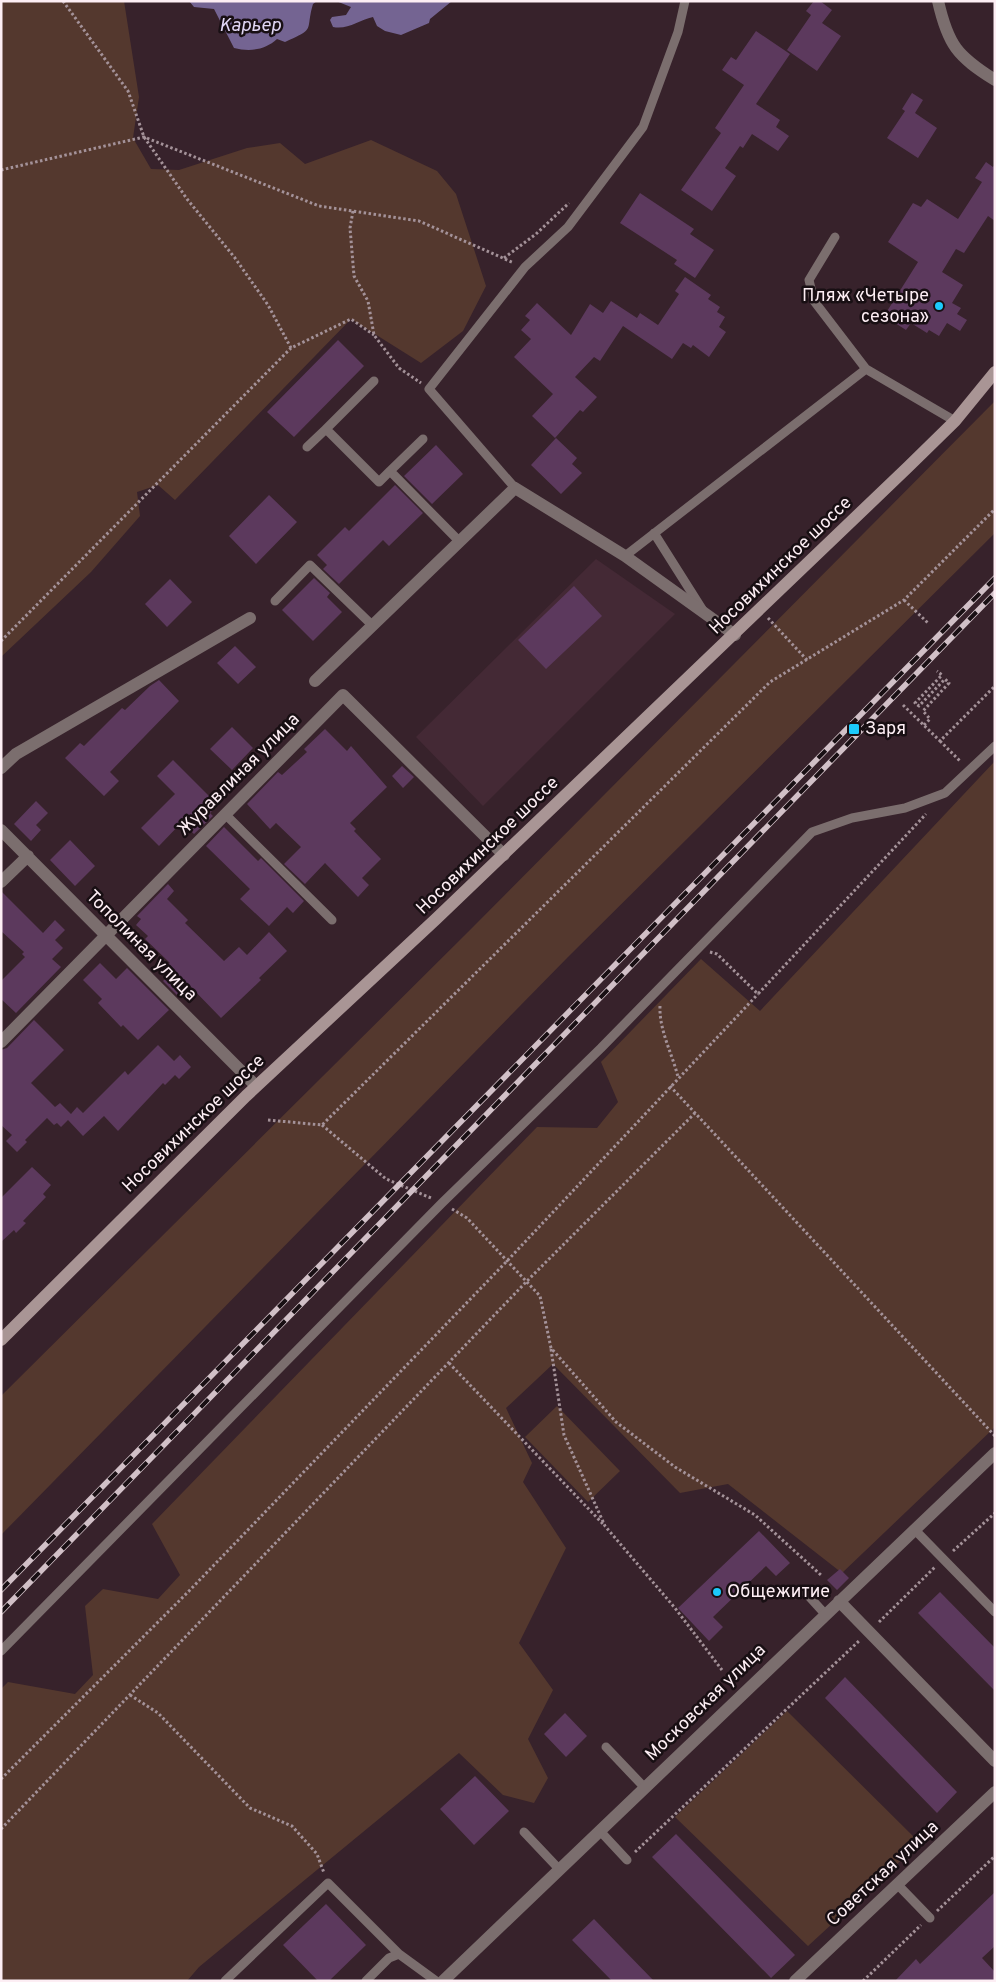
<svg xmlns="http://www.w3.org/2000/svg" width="996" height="1982" font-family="Overpass,sans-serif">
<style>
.built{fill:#442935}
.green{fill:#54382e}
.water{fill:#746492}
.building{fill:#5c395d}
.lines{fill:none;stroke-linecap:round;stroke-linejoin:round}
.path{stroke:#a49299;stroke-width:3;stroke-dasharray:2.5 2.5;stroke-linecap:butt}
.lane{stroke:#7b6e6e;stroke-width:9}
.street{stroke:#7b6e6e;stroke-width:12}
.secondary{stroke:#a99595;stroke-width:12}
.rail-casing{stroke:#d1c0c7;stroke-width:5.5}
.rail{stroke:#180f13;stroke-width:4;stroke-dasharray:11;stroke-linecap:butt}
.poi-dot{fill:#1bcafc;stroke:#180f13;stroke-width:2}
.labels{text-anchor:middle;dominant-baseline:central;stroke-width:5;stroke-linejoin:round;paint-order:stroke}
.poi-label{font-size:18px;fill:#fdeef4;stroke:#180f13;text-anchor:start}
.street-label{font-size:18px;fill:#fdeef4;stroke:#180f13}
.water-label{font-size:19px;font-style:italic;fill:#e1d7f5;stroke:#180f13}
</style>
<rect width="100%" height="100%" fill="#37222b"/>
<path class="built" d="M 596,559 L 675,614 L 483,806 L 416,737 Z"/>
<path class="green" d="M 1,1 L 124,1 L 139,97 L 133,138 L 151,169 L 179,170 L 247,148 L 280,143 L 305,164 L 371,140 L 437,171 L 456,194 L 486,286 L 463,331 L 421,363 L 351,319 L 175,500 L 158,485 L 137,492 L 140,516 L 91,572 L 1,657 Z
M 995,401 L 995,533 L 568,957 L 1,1535 L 1,1396 L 469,931 Z
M 995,761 L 995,1427 L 842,1573 L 728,1484 L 680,1493 L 553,1364 L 506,1408 L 532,1463 L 523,1482 L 566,1548 L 519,1643 L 553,1690 L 528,1739 L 548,1778 L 534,1803 L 503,1795 L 459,1753 L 199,1967 L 187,1981 L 1,1981 L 1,1689 L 8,1682 L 75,1694 L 93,1675 L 85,1606 L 103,1589 L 158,1599 L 180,1575 L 152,1524 L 537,1127 L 597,1128 L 618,1102 L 601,1062 L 701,959 L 760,1011 Z
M 557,1406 L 620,1471 L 588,1502 L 525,1437 Z
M 787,1711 L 920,1843 L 808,1946 L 675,1817 Z"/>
<path class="water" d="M 189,1 L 317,1 L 313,4 C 305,31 317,28 285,42 L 277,39 C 265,50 250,52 234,48 L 214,9 L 194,7 Z
M 336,1 L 452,1 L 430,19 L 429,23 L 401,35 L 385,31 L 377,26 L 373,17 C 359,20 348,30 333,27 L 330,20 L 332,17 L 346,15 L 351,7 Z"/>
<path class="building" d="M 814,1 L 820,1 L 832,10 L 822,23 L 841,36 L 817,71 L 787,50 L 811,15 L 806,11 Z
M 756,31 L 790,54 L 756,104 L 780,120 L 776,127 L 789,136 L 778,151 L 752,134 L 743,148 L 740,146 L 725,168 L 736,176 L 712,211 L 681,190 L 721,133 L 715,128 L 744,85 L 722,70 L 731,57 L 736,60 Z
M 912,93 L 923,100 L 915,113 L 937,128 L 918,158 L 887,138 L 905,111 L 902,109 Z
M 986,162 L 993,167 L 995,164 L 995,221 L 988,216 L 964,253 L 956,249 L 942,272 L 963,285 L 952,303 L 961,308 L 957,314 L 967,320 L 960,331 L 947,323 L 939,336 L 929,330 L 927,333 L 911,323 L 906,330 L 884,316 L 918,262 L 888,242 L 913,203 L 921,207 L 927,199 L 958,219 L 982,182 L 975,178 Z
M 640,193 L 694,229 L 690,234 L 714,250 L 695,278 L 674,264 L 677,260 L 620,223 Z
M 685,277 L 711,295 L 708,299 L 720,307 L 717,312 L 725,317 L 719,327 L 726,332 L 709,357 L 693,345 L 691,348 L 683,343 L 672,359 L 623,326 L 600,361 L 594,357 L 575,377 L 597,397 L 583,412 L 580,410 L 555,438 L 532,416 L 553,394 L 514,357 L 531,339 L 521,330 L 530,320 L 525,316 L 537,303 L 571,335 L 590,304 L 603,313 L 611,301 L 637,318 L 640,313 L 658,325 L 679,294 L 675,291 Z
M 338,340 L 364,366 L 294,437 L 267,412 Z
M 556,438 L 577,458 L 572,464 L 582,473 L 561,494 L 531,465 Z
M 436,445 L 463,474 L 432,504 L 404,476 Z
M 395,485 L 423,513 L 389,546 L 383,540 L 339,584 L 323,569 L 327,565 L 317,555 L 345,527 L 349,531 Z
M 269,495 L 297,522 L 256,564 L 229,536 Z
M 314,578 L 330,593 L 327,597 L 342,612 L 313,641 L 282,610 Z
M 170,579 L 192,602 L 167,627 L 145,604 Z
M 574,586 L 602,616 L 546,669 L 518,640 Z
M 235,646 L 256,667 L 238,684 L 217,663 Z
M 159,680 L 179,701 L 110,772 L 119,781 L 104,796 L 65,758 L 80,743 L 84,746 L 122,708 L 125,710 L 150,686 Z
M 232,727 L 253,748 L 232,770 L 210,749 Z
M 325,729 L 347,751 L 351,746 L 387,787 L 350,823 L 356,829 L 354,831 L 381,859 L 362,878 L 369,885 L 358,897 L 325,863 L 305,884 L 284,864 L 301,847 L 276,823 L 270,829 L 247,804 L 278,772 L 282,775 L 307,752 L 304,749 Z
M 173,760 L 218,805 L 210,813 L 213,816 L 194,834 L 182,822 L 159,846 L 141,828 L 175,794 L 157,776 Z
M 402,766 L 414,777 L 403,788 L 392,776 Z
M 36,801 L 48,813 L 36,825 L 41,830 L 31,841 L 14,824 Z
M 224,827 L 258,861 L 261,858 L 304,901 L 293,913 L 287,907 L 269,926 L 240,899 L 250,889 L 206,846 Z
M 70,840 L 95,866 L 75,886 L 50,860 Z
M 168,884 L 174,891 L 167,899 L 188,920 L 185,923 L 224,961 L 239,947 L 247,955 L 269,932 L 287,951 L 259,978 L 261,980 L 221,1018 L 188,984 L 177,995 L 163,981 L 174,970 L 168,964 L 170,963 L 145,939 L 148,936 L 136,925 L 141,919 L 137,916 Z
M 1,891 L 43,933 L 55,920 L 65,930 L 55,940 L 63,948 L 52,959 L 61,967 L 16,1013 L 1,999 L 1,981 L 25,957 L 22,954 L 24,952 L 1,931 Z
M 100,963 L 116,979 L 127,968 L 169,1010 L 138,1040 L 123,1025 L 121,1027 L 98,1003 L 102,999 L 83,980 Z
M 34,1020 L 64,1050 L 31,1083 L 55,1107 L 60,1103 L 71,1114 L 77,1107 L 83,1113 L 125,1071 L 128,1075 L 158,1045 L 174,1061 L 180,1055 L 191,1067 L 179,1079 L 175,1075 L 165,1085 L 163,1083 L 118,1131 L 104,1116 L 83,1136 L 68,1120 L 61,1127 L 57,1123 L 54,1125 L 47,1118 L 25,1140 L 27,1142 L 17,1152 L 6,1141 L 12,1135 L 1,1125 L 1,1050 L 7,1048 Z
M 32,1167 L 51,1185 L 43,1194 L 46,1197 L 23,1221 L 26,1223 L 16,1233 L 14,1230 L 1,1242 L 1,1198 Z
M 759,1531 L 790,1563 L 776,1576 L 766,1566 L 713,1617 L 723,1627 L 709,1641 L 678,1608 Z
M 840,1569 L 849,1578 L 837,1590 L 827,1580 Z
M 940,1592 L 995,1648 L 995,1691 L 918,1613 Z
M 845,1677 L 957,1792 L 937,1813 L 825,1698 Z
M 565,1713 L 587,1736 L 566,1757 L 544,1734 Z
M 475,1776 L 509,1811 L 474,1845 L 440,1809 Z
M 676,1834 L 795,1955 L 771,1978 L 652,1857 Z
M 995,1892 L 995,1946 L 982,1958 L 995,1972 L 995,1981 L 895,1981 L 916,1959 L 920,1964 Z
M 326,1904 L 366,1945 L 329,1981 L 318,1981 L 283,1945 Z
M 594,1919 L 620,1946 L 654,1981 L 612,1981 L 572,1940 Z"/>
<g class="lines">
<path class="path" d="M 63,1 L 128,91 L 144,137 L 187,199 L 235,258 L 268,305 L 291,348 L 351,319 L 374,335
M 1,170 L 144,137 L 319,206 L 419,221 L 514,263
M 353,211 L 350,228 L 354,276 L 368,301 L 374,335 L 399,368 L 421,383
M 504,258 L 536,234 L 569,203
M 904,600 L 928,623
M 768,618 L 807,660
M 1,641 L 291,348
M 903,705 L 940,741 L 995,686
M 924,725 L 930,719 L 923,711 L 949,683 L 945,679 L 919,706 L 915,703 L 942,675 L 937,671
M 940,741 L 961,762
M 710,952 L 717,954 L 758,994 L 926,814
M 660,1006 C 659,1030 672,1053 678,1077
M 670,1086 L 995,1436
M 268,1120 L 322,1125 L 770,682 L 904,600 L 995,509
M 322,1125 L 386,1179 L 431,1198
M 452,1209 L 467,1218 L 540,1296 L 551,1348 L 616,1422 L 675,1467 L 755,1515 L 822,1576
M 551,1349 L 564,1435 L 605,1526 L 675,1608 L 722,1670
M 449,1363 L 603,1524
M 953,1551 L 995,1513
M 879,1622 L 935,1567
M 130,1695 L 158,1713 L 250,1808 L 292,1826 L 317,1854 L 324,1873
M 1,1779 L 189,1591 L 507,1261 L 758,994
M 1,1829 L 527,1281 L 695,1113
M 635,1852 L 860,1640
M 937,1911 L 995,1856
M 863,1981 L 921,1925"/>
<path class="lane" d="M 835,237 L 809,280 L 814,301 L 866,369
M 374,381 L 326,429 L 379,482 L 390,471 L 459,541
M 307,447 L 326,429
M 390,471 L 423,439
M 515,488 L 429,389 L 525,267 L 568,227 L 643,127 L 678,32 L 685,1
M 654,533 L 702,609
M 625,556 L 866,369 L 955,421
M 275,601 L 310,565 L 372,625
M 225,814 L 332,920
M 914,1529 L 995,1612
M 805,1592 L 825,1614
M 1,1651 L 442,1203 L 601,1048 L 812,832 L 852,818 L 905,808 L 945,793 L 995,746
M 606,1747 L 644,1787
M 600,1831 L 627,1860
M 524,1832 L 559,1869
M 897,1884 L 930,1918
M 225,1981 L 328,1883 L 399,1954
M 366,1981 L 389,1958 L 399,1954 L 436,1981"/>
<path class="street" d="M 938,1 C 948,45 957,56 995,80
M 315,681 L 515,488 L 625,556 L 735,635
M 1,768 L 16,754 L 250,618
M 1,830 L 256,1086
M 1,882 L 28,856
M 1,1042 L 343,695 L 504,855
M 839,1601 L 995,1761
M 443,1981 L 995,1453
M 795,1981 L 995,1792"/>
<path class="secondary" d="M 1,1340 L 246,1096 L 436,919 L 908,467 L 955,421 L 995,372"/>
<g class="rail-casing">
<path id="rail" d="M 1,1590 L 995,578
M 1,1612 L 995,593"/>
</g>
<use href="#rail" class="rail"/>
</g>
<g class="poi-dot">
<circle cx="939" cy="306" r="5"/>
<rect x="848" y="723" width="12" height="12" rx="2.5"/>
<circle cx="717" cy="1592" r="5"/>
</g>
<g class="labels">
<g class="poi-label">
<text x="929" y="296" text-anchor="end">Пляж «Четыре<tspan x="929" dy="21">сезона»</tspan></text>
<text x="865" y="729">Заря</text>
<text x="727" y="1592">Общежитие</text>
</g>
<g class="street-label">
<text transform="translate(781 566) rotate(-44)">Носовихинское шоссе</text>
<text transform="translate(239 775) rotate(-45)">Журавлиная улица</text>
<text transform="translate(488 846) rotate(-44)">Носовихинское шоссе</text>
<text transform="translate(141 946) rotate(45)">Тополиная улица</text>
<text transform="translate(194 1124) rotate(-44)">Носовихинское шоссе</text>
<text transform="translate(706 1703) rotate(-44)">Московская улица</text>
<text transform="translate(883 1874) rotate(-43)">Советская улица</text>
</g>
<g class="water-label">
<text x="250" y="26">Карьер</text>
</g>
</g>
<rect width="996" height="1982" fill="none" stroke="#fdeef4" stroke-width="5"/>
</svg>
